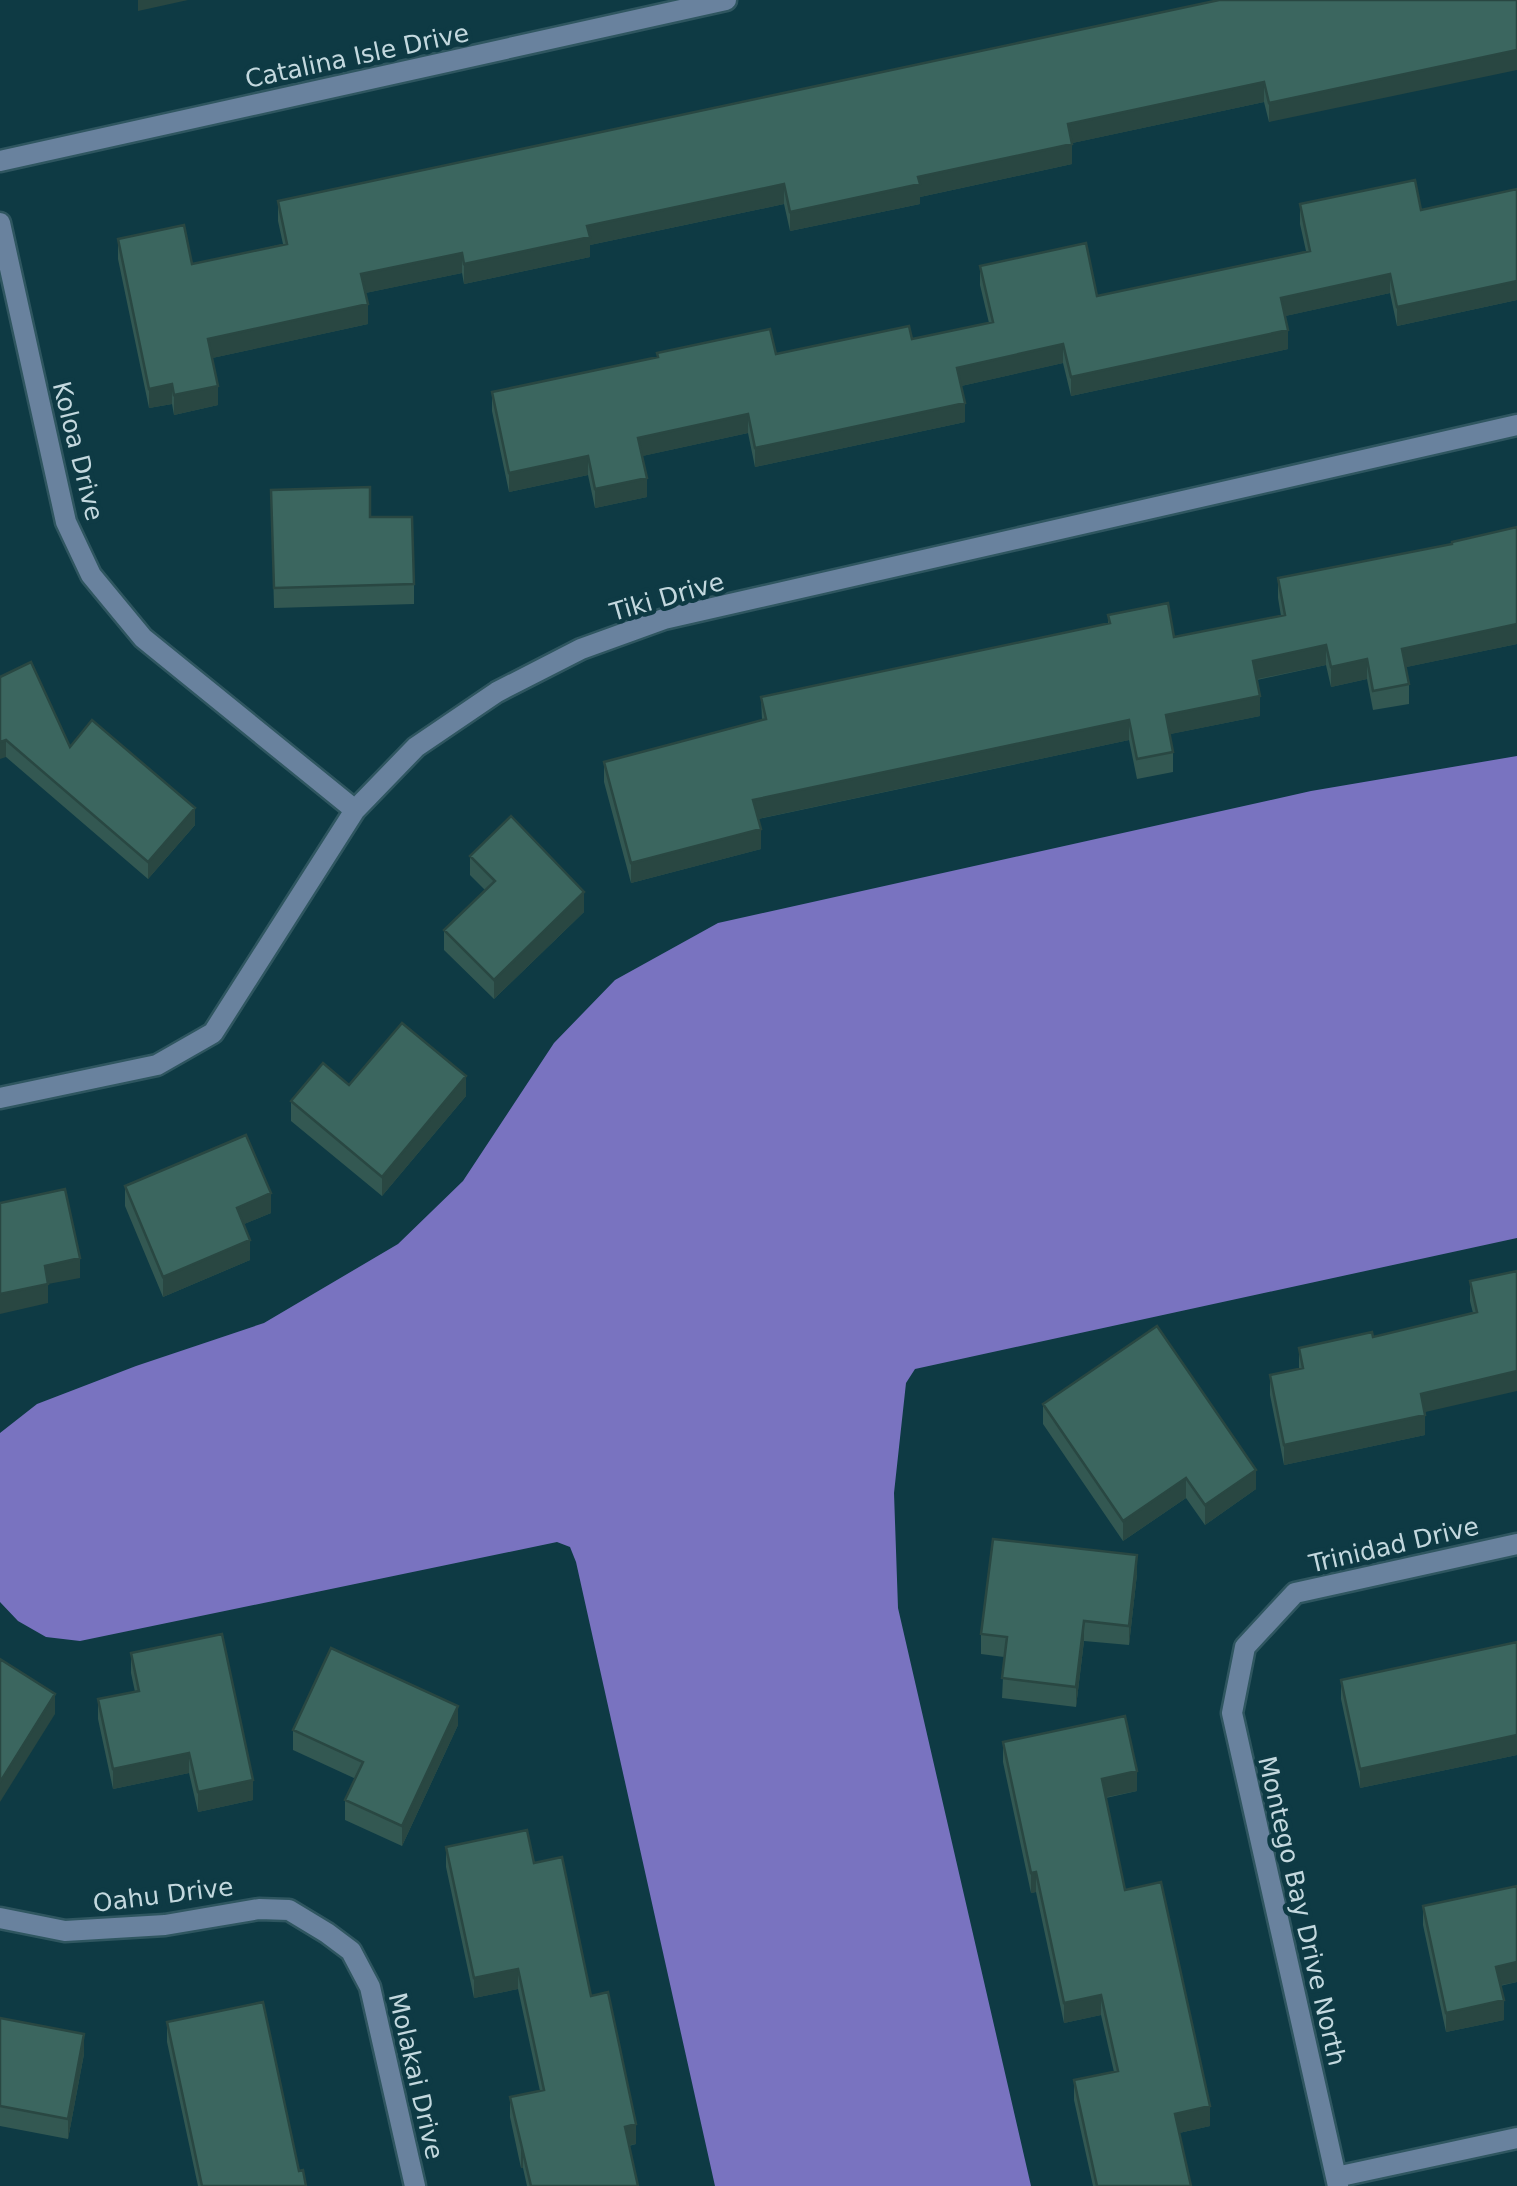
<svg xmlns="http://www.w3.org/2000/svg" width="1517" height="2186" font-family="'DejaVu Sans',sans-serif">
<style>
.water{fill:#7973c0}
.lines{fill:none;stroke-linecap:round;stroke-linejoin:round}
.minor-casing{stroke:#2f5660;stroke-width:25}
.minor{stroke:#69829e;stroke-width:20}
.wall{fill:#335852}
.shaded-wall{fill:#294742}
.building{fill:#3b665f;stroke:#294742;stroke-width:2.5}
.labels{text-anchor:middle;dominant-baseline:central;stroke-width:9;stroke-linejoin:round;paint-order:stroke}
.street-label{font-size:25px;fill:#c3d8de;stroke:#0e3a44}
</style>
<rect width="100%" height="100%" fill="#0e3a44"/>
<path class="water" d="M 1517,756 L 1517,1238 L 915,1369 L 906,1383 L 894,1493 L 898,1608 L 1031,2186 L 715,2186 L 576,1562 L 570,1547 L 557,1542 L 80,1641 L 46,1637 L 18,1621 L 0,1602 L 0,1433 L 37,1404 L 136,1366 L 264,1323 L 398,1244 L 463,1181 L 554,1043 L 615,980 L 718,923 L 1311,791 Z"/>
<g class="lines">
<g class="minor-casing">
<path id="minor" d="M 0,161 L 726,0
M 0,223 L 66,522 L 91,575 L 143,638 L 355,810
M 0,1098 L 157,1065 L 213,1033 L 355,810 L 416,747 L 497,692 L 581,649 L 664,619 L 1517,425
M 0,1918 L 65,1931 L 165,1925 L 259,1909 L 289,1910 L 327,1933 L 351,1951 L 370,1987 L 415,2186
M 1336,2177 L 1517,2138
M 1338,2186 L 1232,1713 L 1245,1647 L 1295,1593 L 1517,1544"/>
</g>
<use href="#minor" class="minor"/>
</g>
<path class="wall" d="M 1517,0 L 1269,122 L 1264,102 L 1072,143 L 1072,164 L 920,197 L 920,204 L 790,231 L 784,204 L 590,245 L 590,257 L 464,284 L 462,273 L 365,293 L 368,324 L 212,358 L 218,405 L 174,415 L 172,404 L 149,408 L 118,259 L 118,239 L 192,264 L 283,244 L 278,221 L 278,201 Z
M 1517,189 L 1517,300 L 1397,326 L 1390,293 L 1285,316 L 1288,349 L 1071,396 L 1063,363 L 961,386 L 965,422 L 755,467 L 748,433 L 642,456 L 647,497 L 595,508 L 588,475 L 509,492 L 492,411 L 492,392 L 776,354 L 912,339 L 989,323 L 980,285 L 980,266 L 1097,296 L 1306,251 L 1300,224 L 1300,204 L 1421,210 Z
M 271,490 L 370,517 L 414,584 L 414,604 L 274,608 Z
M 1517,527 L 1517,644 L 1406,667 L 1409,684 L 1409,704 L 1373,710 L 1367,679 L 1331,687 L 1326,665 L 1257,680 L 1260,716 L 1170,734 L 1173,752 L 1173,772 L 1137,779 L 1129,740 L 758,819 L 761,849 L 631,883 L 604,782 L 604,762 L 762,720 L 761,697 L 1108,623 L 1108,615 L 1174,637 L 1281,616 L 1278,598 L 1278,578 L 1452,544 Z
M 0,677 L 70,747 L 195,825 L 148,879 L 6,757 Z
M 470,856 L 584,912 L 494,999 L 444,950 L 444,930 L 485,890 L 470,875 Z
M 349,1085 L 466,1096 L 382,1196 L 291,1121 L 291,1101 Z
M 125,1186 L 271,1213 L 244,1224 L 250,1260 L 163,1297 L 125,1206 Z
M 1517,1271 L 1425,1413 L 1425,1435 L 1284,1465 L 1270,1395 L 1270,1375 L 1299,1369 L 1299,1348 L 1373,1337 L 1473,1313 L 1470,1301 L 1470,1281 Z
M 1043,1404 L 1256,1489 L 1205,1525 L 1186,1498 L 1123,1541 L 1043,1424 Z
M 1137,1574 L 1129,1645 L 1084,1641 L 1076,1707 L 1002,1698 L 1004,1657 L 981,1654 L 981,1634 Z
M 1517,1642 L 1517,1755 L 1360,1788 L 1341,1699 L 1341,1680 Z
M 131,1653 L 253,1800 L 198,1812 L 189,1773 L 113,1789 L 98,1719 L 98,1699 L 135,1692 L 131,1673 Z
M 458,1725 L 402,1846 L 345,1820 L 345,1800 L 356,1779 L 293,1750 L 293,1730 Z
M 1003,1742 L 1137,1791 L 1106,1798 L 1125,1890 L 1210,2126 L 1179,2133 L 1191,2186 L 1093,2186 L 1074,2100 L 1074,2080 L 1114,2072 L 1101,2015 L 1064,2023 L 1036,1892 L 1031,1893 L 1003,1762 Z
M 446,1847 L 534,1863 L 591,1996 L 636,2144 L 629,2146 L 638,2186 L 527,2186 L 523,2168 L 521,2168 L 510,2117 L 510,2097 L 540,2091 L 518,1989 L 474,1998 L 446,1867 Z
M 1517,1886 L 1517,1982 L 1500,1986 L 1504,2020 L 1446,2032 L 1423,1925 L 1423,1906 Z
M 0,2018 L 84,2054 L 68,2139 L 0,2126 Z
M 167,2022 L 299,2171 L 306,2186 L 198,2186 L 167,2042 Z"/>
<path class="shaded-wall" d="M 138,0 L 188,0 L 138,11 Z
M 1517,50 L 1517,70 L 1269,122 L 1269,103 Z
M 1264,82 L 1264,102 L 1068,144 L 1068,124 Z
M 1072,144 L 1072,164 L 920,197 L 920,204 L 790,231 L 790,212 L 918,177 Z
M 784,184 L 784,204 L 590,245 L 590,257 L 464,284 L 464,264 L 587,226 Z
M 462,253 L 462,273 L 361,294 L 361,274 Z
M 1390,274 L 1390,293 L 1281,317 L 1281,298 Z
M 1517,281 L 1517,300 L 1397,326 L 1397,307 Z
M 368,304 L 368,324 L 208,359 L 208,339 Z
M 1288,330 L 1288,349 L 1071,396 L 1071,377 Z
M 1063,344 L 1063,363 L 957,387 L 957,368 Z
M 172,384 L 172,404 L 149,408 L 149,389 Z
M 218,386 L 218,405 L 174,415 L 174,395 Z
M 965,403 L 965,422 L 755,467 L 755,448 Z
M 748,414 L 748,433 L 638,457 L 638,438 Z
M 588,456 L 588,475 L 509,492 L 509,473 Z
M 647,478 L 647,497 L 595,508 L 595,489 Z
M 1517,624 L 1517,644 L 1402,668 L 1402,649 Z
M 1326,645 L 1326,665 L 1253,680 L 1253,661 Z
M 1367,659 L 1367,679 L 1331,687 L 1331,667 Z
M 1260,696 L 1260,716 L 1166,735 L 1166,715 Z
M 1129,720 L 1129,740 L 753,820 L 753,800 Z
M 6,740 L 6,757 L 0,759 L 0,742 Z
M 195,808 L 195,825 L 148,879 L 148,862 Z
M 761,829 L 761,849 L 631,883 L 631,863 Z
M 584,892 L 584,912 L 494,999 L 494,980 Z
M 466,1076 L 466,1096 L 382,1196 L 382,1177 Z
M 271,1193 L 271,1213 L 237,1227 L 237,1208 Z
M 250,1240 L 250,1260 L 163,1297 L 163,1277 Z
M 80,1258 L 80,1278 L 48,1284 L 48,1303 L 0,1314 L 0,1294 L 45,1266 Z
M 1517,1371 L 1517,1391 L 1421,1413 L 1421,1394 Z
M 1425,1415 L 1425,1435 L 1284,1465 L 1284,1445 Z
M 1256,1470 L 1256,1489 L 1205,1525 L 1205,1505 Z
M 1186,1478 L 1186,1498 L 1123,1541 L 1123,1521 Z
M 1137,1555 L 1137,1574 L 1129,1645 L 1129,1626 Z
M 1084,1621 L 1084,1641 L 1076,1707 L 1076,1687 Z
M 55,1694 L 55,1714 L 0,1802 L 0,1782 Z
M 458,1706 L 458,1725 L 402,1846 L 402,1826 Z
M 1517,1735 L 1517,1755 L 1360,1788 L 1360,1769 Z
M 189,1753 L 189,1773 L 113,1789 L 113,1769 Z
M 1137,1771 L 1137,1791 L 1102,1798 L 1102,1779 Z
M 253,1780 L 253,1800 L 198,1812 L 198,1792 Z
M 1036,1872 L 1036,1892 L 1031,1893 L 1031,1873 Z
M 1517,1962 L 1517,1982 L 1496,1986 L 1496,1967 Z
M 518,1969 L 518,1989 L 474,1998 L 474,1978 Z
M 1101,1995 L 1101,2015 L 1064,2023 L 1064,2003 Z
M 1504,2000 L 1504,2020 L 1446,2032 L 1446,2013 Z
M 84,2034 L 84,2054 L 68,2139 L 68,2119 Z
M 1210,2106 L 1210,2126 L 1175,2134 L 1175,2114 Z
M 636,2124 L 636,2144 L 625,2146 L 625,2127 Z
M 523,2148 L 523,2168 L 521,2168 L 521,2149 Z"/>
<path class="building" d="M 1219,0 L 1517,0 L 1517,50 L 1269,103 L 1264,82 L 1068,124 L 1072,144 L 918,177 L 920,184 L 790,212 L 784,184 L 587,226 L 590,237 L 464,264 L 462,253 L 361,274 L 368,304 L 208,339 L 218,386 L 174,395 L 172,384 L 149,389 L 118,239 L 184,225 L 192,264 L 287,244 L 278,201 Z
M 1415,180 L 1421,210 L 1517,189 L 1517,281 L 1397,307 L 1390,274 L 1281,298 L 1288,330 L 1071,377 L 1063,344 L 957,368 L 965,403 L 755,448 L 748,414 L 638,438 L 647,478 L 595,489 L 588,456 L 509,473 L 492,392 L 658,357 L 657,353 L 770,329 L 776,354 L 909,326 L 912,339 L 993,322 L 980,266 L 1086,243 L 1097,296 L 1310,251 L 1300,204 Z
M 370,487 L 370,517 L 412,517 L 414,584 L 274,588 L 271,490 Z
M 1517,527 L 1517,624 L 1402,649 L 1409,684 L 1373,691 L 1367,659 L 1331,667 L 1326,645 L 1253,661 L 1260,696 L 1166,715 L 1173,752 L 1137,759 L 1129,720 L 753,800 L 761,829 L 631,863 L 604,762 L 766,719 L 761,697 L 1110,623 L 1108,615 L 1168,603 L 1174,637 L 1285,615 L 1278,578 L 1452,544 L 1452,542 Z
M 31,662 L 70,747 L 92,720 L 195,808 L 148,862 L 6,740 L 0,742 L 0,677 Z
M 511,816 L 584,892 L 494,980 L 444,930 L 495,881 L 470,856 Z
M 402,1023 L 466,1076 L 382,1177 L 291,1101 L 323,1063 L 349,1085 Z
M 246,1135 L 271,1193 L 237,1208 L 250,1240 L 163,1277 L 125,1186 Z
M 65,1189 L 80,1258 L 45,1266 L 48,1284 L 0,1294 L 0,1203 Z
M 1517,1271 L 1517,1371 L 1421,1394 L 1425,1415 L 1284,1445 L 1270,1375 L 1303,1368 L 1299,1348 L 1372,1332 L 1373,1337 L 1477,1312 L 1470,1281 Z
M 1157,1326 L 1256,1470 L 1205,1505 L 1186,1478 L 1123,1521 L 1043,1404 Z
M 993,1539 L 1137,1555 L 1129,1626 L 1084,1621 L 1076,1687 L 1002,1678 L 1007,1637 L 981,1634 Z
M 222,1634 L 253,1780 L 198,1792 L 189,1753 L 113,1769 L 98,1699 L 139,1691 L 131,1653 Z
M 1517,1642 L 1517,1735 L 1360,1769 L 1341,1680 Z
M 331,1648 L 458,1706 L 402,1826 L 345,1800 L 363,1762 L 293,1730 Z
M 0,1659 L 55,1694 L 0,1782 Z
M 1125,1716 L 1137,1771 L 1102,1779 L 1125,1890 L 1161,1882 L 1210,2106 L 1175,2114 L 1191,2186 L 1097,2186 L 1074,2080 L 1118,2071 L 1101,1995 L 1064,2003 L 1036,1872 L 1031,1873 L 1003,1742 Z
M 527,1830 L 534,1863 L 562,1857 L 591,1996 L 608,1992 L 636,2124 L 625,2127 L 638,2186 L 531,2186 L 510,2097 L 544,2090 L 518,1969 L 474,1978 L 446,1847 Z
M 1517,1886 L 1517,1962 L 1496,1967 L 1504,2000 L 1446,2013 L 1423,1906 Z
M 263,2002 L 299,2171 L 303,2170 L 306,2186 L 202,2186 L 167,2022 Z
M 0,2018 L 84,2034 L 68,2119 L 0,2106 Z"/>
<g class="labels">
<g class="street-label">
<text transform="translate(357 56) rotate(-12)">Catalina Isle Drive</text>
<text transform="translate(78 451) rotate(76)">Koloa Drive</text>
<text transform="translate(667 597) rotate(-16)">Tiki Drive</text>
<text transform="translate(1394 1545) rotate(-13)">Trinidad Drive</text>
<text transform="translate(163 1895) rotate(-7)">Oahu Drive</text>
<text transform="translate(1302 1911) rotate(77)">Montego Bay Drive North</text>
<text transform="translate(416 2076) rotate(77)">Molakai Drive</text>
</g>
</g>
</svg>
